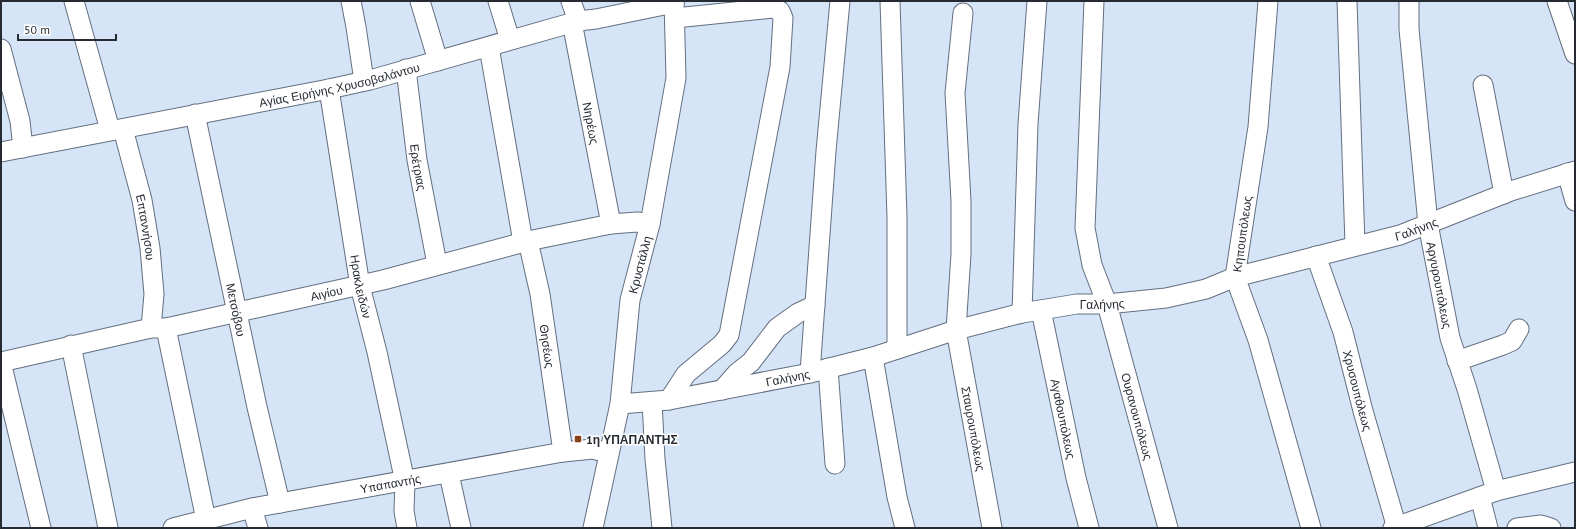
<svg xmlns="http://www.w3.org/2000/svg" width="1576" height="529" font-family="'PT Sans',sans-serif">
<style>
.lines{fill:none;stroke-linecap:round;stroke-linejoin:round}
.minor-casing{stroke:#636f80;stroke-width:21}
.minor{stroke:#fff;stroke-width:19}
.poi-dot{fill:#88431b;stroke:#fff;stroke-width:1.5}
.labels{text-anchor:middle;dominant-baseline:central;stroke-width:3;stroke-linejoin:round;paint-order:stroke}
.street-label{font-size:12px;fill:#262b33;stroke:#fff}
.poi-label{font-size:12px;font-weight:bold;fill:#262b33;stroke:#fff;text-anchor:start}
</style>
<rect width="100%" height="100%" fill="#d6e4f7"/>
<g class="lines">
<g class="minor-casing">
<g id="minor">
<path d="M 74,1 L 110,130"/>
<path d="M 351,1 L 356,27 L 364,81"/>
<path d="M 420,1 L 438,61"/>
<path d="M 498,1 L 510,40"/>
<path d="M 571,1 L 578,21"/>
<path d="M 890,1 L 897,217 L 897,349"/>
<path id="s1" d="M 1094,1 L 1085,228 L 1092,265 L 1107,304 L 1168,528"/>
<path d="M 1268,1 L 1258,127 L 1235,277 L 1258,340 L 1311,528"/>
<path d="M 1347,1 L 1355,245"/>
<path id="s2" d="M 1409,1 L 1409,29 L 1428,224 L 1450,338 L 1467,389 L 1496,491"/>
<path d="M 1557,1 L 1575,54"/>
<path id="s3" d="M 963,13 L 955,93 L 961,201 L 961,254 L 956,330 L 992,528"/>
<path id="s4" d="M 572,22 L 611,224"/>
<path d="M 489,47 L 523,242"/>
<path d="M 1,49 L 20,121 L 23,148"/>
<path id="s5" d="M 406,69 L 417,160 L 437,264"/>
<path d="M 1483,85 L 1504,194"/>
<path id="s6" d="M 329,89 L 360,286 L 377,352 L 405,482 L 404,511 L 407,528"/>
<path id="s7" d="M 195,114 L 257,407 L 280,503"/>
<path id="s8" d="M 123,129 L 142,200 L 150,248 L 154,294 L 151,328"/>
<path id="s9" d="M 1,152 L 329,89 L 370,80 L 578,21 L 596,19 L 674,3"/>
<path d="M 1567,173 L 1575,201"/>
<path id="s10" d="M 528,241 L 540,294 L 563,452"/>
<path id="s11" d="M 1316,256 L 1343,332 L 1363,411 L 1397,528"/>
<path id="s12" d="M 1041,310 L 1076,478 L 1089,528"/>
<path d="M 1022,313 L 1028,124 L 1037,1"/>
<path d="M 166,328 L 206,520"/>
<path d="M 71,345 L 108,528"/>
<path d="M 873,357 L 897,497 L 905,528"/>
<path d="M 1457,361 L 1503,345 L 1512,341 L 1519,329"/>
<path id="s13" d="M 1,362 L 151,328 L 166,328 L 383,280 L 528,241 L 611,224 L 637,222 L 650,224"/>
<path d="M 1,362 L 41,528"/>
<path d="M 828,368 L 835,464"/>
<path d="M 810,373 L 826,151 L 840,1"/>
<path d="M 722,390 L 737,373 L 751,362 L 777,328 L 798,313 L 815,305"/>
<path d="M 669,400 L 686,374 L 722,344 L 729,335 L 780,67 L 783,18 L 780,11 L 773,8 L 675,18"/>
<path d="M 652,402 L 655,459 L 662,528"/>
<path id="s14" d="M 620,404 L 669,400 L 810,373 L 873,357 L 956,330 L 1022,313 L 1077,304 L 1107,304 L 1166,298 L 1206,289 L 1235,277 L 1400,235 L 1511,191 L 1575,171"/>
<path d="M 449,474 L 461,528"/>
<path d="M 1480,497 L 1488,528"/>
<path d="M 252,508 L 258,528"/>
<path id="s15" d="M 173,528 L 252,508 L 563,452 L 593,449 L 608,453"/>
<path id="s16" d="M 593,528 L 620,404 L 630,300 L 650,224 L 676,78 L 674,1"/>
<path d="M 1393,528 L 1496,491 L 1575,472"/>
<path d="M 1517,528 L 1541,525 L 1551,528"/>
</g>
</g>
<use href="#minor" class="minor"/>
</g>
<rect class="poi-dot" x="574" y="435" width="8" height="8" rx="2"/>
<g class="labels">
<g class="street-label">
<text stroke="none"><textPath href="#s9" startOffset="345">Αγίας Ειρήνης Χρυσοβαλάντου</textPath></text>
<text stroke="none"><textPath href="#s4" startOffset="103">Νηρέως</textPath></text>
<text stroke="none"><textPath href="#s5" startOffset="99">Ερέτριας</textPath></text>
<text stroke="none"><textPath href="#s8" startOffset="101">Επταννήσου</textPath></text>
<text stroke="none"><textPath href="#s14" startOffset="818">Γαλήνης</textPath></text>
<text transform="translate(1242 234) rotate(-82)">Κηπουπόλεως</text>
<text stroke="none"><textPath href="#s16" startOffset="268">Κρυστάλλη</textPath></text>
<text stroke="none"><textPath href="#s2" startOffset="286">Αργυρουπόλεως</textPath></text>
<text stroke="none"><textPath href="#s6" startOffset="200">Ηρακλειδών</textPath></text>
<text stroke="none"><textPath href="#s13" startOffset="333">Αιγίου</textPath></text>
<text stroke="none"><textPath href="#s14" startOffset="494">Γαλήνης</textPath></text>
<text stroke="none"><textPath href="#s7" startOffset="200">Μετσόβου</textPath></text>
<text stroke="none"><textPath href="#s10" startOffset="107">Θησέως</textPath></text>
<text stroke="none"><textPath href="#s14" startOffset="170">Γαλήνης</textPath></text>
<text stroke="none"><textPath href="#s11" startOffset="141">Χρυσουπόλεως</textPath></text>
<text stroke="none"><textPath href="#s1" startOffset="423">Ουρανουπόλεως</textPath></text>
<text stroke="none"><textPath href="#s12" startOffset="111">Αγαθουπόλεως</textPath></text>
<text stroke="none"><textPath href="#s3" startOffset="418">Σταυρουπόλεως</textPath></text>
<text stroke="none"><textPath href="#s15" startOffset="222">Υπαπαντής</textPath></text>
</g>
<g class="poi-label">
<text x="586" y="439">1η ΥΠΑΠΑΝΤΗΣ</text>
</g>
</g>
<rect width="1576" height="529" fill="none" stroke="#262b33" stroke-width="4"/>
<path d="M18 34v6h98v-6" fill="none" stroke="#262b33" stroke-width="2"/>
<text x="24" y="34" font-size="12" fill="#262b33" stroke="#ffffff" stroke-width="3" paint-order="stroke">50 m</text>
</svg>
